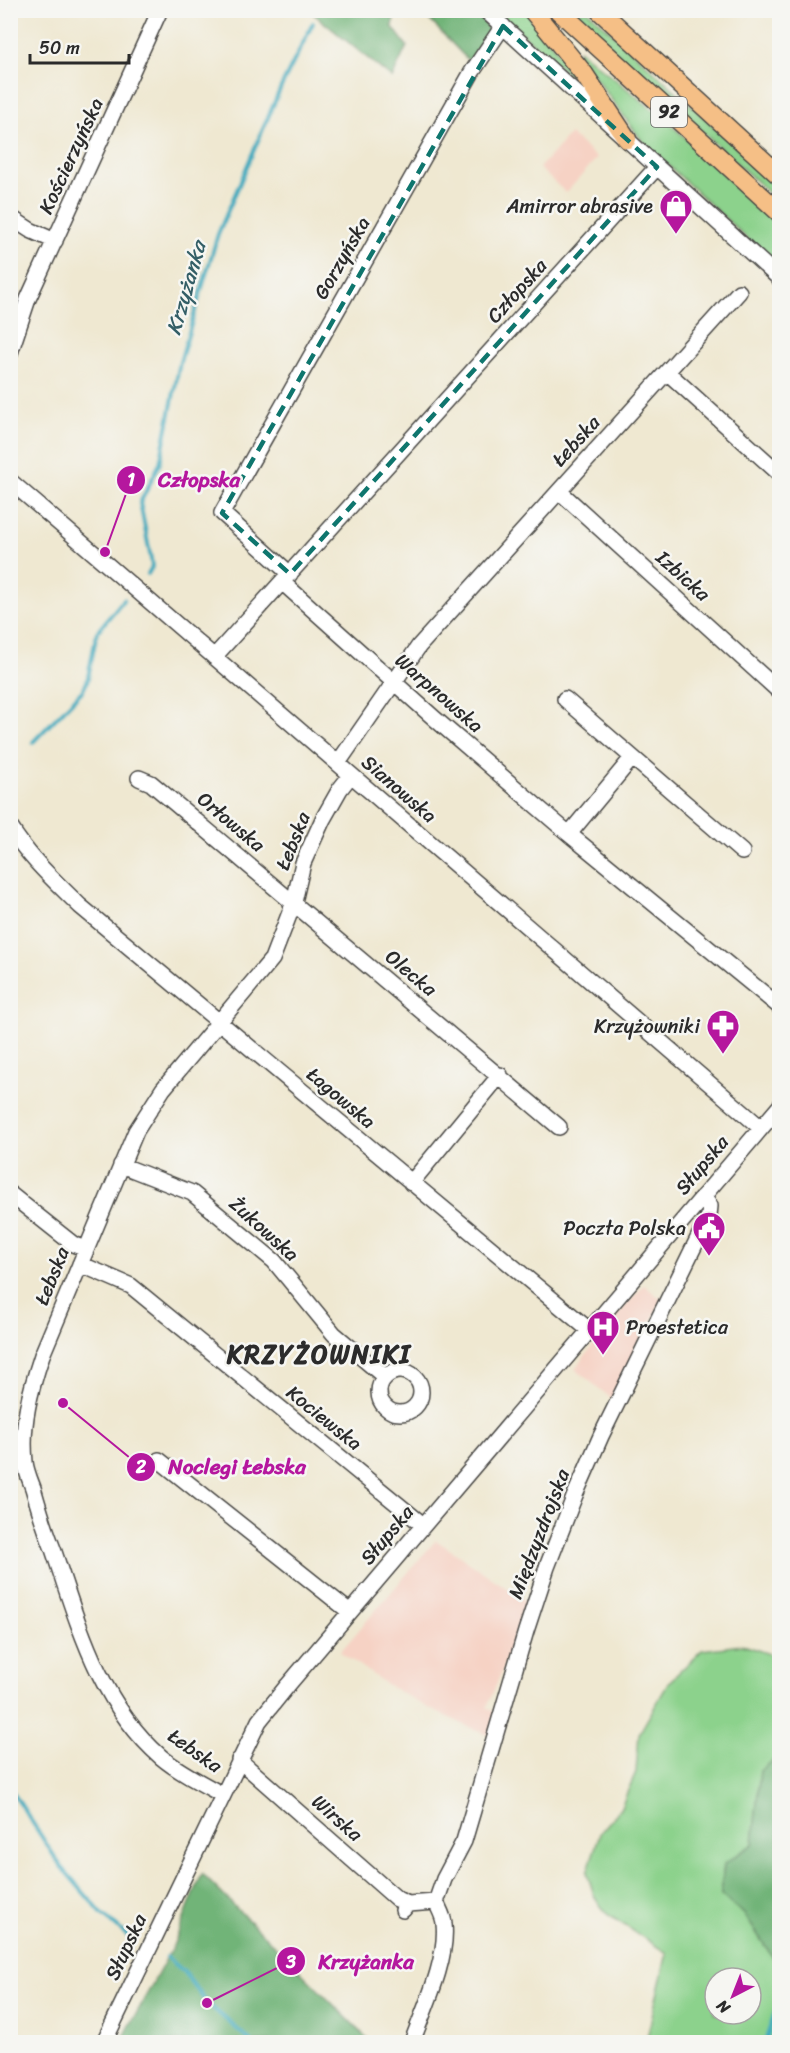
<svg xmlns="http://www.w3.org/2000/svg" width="790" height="2053" font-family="Sriracha,sans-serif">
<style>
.built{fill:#f6d2c4}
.green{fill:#8cd28c;stroke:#5c7e5c;stroke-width:1.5;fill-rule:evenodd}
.forest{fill:#71b478;stroke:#4e7052;stroke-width:1.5}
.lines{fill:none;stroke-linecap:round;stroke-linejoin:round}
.stream{stroke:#3faabe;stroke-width:4}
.minor-casing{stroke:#484744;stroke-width:18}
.major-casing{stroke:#484744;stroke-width:21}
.minor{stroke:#fff;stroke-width:15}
.major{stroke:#f5bf86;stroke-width:18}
.marked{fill:none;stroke:#0f766e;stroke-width:4.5;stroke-dasharray:12 8;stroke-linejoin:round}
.labels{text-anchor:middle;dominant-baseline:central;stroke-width:5;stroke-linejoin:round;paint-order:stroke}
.shield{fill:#f6f6f2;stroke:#686867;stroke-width:1.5}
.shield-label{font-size:18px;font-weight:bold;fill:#2b2b2b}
.street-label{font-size:20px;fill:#2b2b2b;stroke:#f6f6f2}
.poi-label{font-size:20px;fill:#2b2b2b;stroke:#f6f6f2;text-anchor:end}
.water-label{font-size:21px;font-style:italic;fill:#335e66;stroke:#f6f6f2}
.district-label{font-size:26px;font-weight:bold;letter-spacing:1.5px;fill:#2b2b2b;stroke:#f6f6f2}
.leader{fill:none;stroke:#b5179e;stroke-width:2}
.callout-dot{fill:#b5179e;stroke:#f6f6f2;stroke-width:2}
.mark-label{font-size:18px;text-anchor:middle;font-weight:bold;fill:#fff}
.callout-label{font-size:21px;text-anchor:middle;font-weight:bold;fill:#b5179e;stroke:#f6f6f2;stroke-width:5;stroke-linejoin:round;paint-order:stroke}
</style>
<rect width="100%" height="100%" fill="#f6f6f2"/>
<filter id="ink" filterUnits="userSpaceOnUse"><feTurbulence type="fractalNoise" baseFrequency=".0167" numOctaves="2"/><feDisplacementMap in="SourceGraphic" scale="12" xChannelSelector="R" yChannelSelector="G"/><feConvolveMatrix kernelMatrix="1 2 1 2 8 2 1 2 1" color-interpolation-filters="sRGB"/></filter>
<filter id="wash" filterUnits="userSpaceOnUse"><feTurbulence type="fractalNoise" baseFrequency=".008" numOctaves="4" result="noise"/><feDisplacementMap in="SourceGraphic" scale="24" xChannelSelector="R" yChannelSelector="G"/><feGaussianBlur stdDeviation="1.35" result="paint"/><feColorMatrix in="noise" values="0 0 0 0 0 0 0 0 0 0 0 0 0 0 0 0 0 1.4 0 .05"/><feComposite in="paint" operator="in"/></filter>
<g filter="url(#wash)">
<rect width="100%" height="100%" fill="#efe8d1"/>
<path class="built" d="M 570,134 L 597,158 L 566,193 L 539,168 Z
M 644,1285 L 662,1300 L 612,1399 L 575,1369 L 607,1327 Z
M 436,1540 L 527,1602 L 502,1671 L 487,1707 L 495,1713 L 489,1736 L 430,1709 L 386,1684 L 340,1652 Z"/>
<path class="green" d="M 497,11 L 526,11 L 592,96 Z
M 570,11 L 588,11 L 779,186 L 779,202 Z
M 579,50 L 668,122 L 779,224 L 779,268 L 643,142 L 577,53 Z
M 742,1645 L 779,1657 L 779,1756 L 760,1772 L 753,1844 L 724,1864 L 721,1895 L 744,1914 L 776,1962 L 779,1976 L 779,2042 L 646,2042 L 667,1953 L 607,1914 L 595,1898 L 587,1873 L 600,1833 L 620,1809 L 636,1772 L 639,1734 L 669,1682 L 702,1650 ZM 715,1978 L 751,1978 L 751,2014 L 715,2014 Z"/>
<path class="forest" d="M 310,11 L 396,11 L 392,26 L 407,46 L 392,78 Z
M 421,11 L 474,11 C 499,34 488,38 470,62 Z
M 779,1756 L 779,1976 L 776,1962 L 744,1914 L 721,1895 L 724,1864 L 753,1844 L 760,1771 Z
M 202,1874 L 371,2042 L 121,2042 L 173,1946 Z"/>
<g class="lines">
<path class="stream" d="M 148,574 L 152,567 L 151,559 L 140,503 L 160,463 L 180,362 L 218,234 L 281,87 L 313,23
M 33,742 L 83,690 L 87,682 L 97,632 L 124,599
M 10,770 L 13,768
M 10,1788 L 60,1865 L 102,1914 L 130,1938
M 167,1957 L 183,1971 L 207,2003 L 252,2042
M 765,2042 L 780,1998"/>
</g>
</g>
<g filter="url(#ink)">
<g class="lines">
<g class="minor-casing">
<path id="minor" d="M 485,10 L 780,279
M 10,217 L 30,230 L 55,241
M 10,353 L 28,299 L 160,10
M 668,373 L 780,474
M 10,481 L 761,1128
M 559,491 L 780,692
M 290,574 L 222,513 L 472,72 L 503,26
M 282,582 L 434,718 L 569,834 L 780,1007
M 214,657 L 657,167
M 565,699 L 742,852
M 338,763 L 419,646 L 739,292
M 139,778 L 151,783 L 559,1127
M 10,827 C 29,858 56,882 80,906 L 589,1330
M 569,834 L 632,758
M 121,1165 L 192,1193 L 274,1261 L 334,1334 L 385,1377
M 411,1183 L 500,1075
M 10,1194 L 73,1244 L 86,1249
M 80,1264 L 131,1286 L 423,1525
M379 1392a21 21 0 1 1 42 0a21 21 0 1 1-42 0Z
M 159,1460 L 350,1612
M 239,1760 L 397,1899 L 408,1904
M 223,1795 C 201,1783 179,1772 161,1757 C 99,1703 78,1623 53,1549 C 45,1529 39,1509 33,1488 C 30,1480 26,1471 25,1462 C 21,1424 30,1391 42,1355 L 136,1131 L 163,1089 L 272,959 L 294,902 L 303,863 L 323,819 L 340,789 L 351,775
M 436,1902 L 444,1879 L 464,1841 L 526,1631 L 547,1567 L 575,1495 L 601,1436 L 709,1216 L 710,1206 L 703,1196
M 403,1910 L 408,1904 L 436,1902 C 439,1909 444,1917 444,1924 C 448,1960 424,2009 412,2042
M 104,2042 L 259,1721 L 288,1685 L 780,1106"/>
</g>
<g class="major-casing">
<path id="major" d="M 532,10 L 584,74 L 627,139
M 558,10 L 780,213
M 599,10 L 780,176"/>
</g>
<use href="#minor" class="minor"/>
<use href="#major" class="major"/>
</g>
</g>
<path class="marked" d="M 503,26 L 657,167 L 290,574 L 222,513 Z"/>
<defs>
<g id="shop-pin" transform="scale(1.725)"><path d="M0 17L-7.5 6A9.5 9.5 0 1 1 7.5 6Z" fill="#b5179e" stroke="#f6f6f2"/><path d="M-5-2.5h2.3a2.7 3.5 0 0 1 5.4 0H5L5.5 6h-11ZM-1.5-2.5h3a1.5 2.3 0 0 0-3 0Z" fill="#fff"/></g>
<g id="pharmacy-pin" transform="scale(1.725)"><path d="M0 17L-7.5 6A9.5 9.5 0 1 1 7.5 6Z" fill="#b5179e" stroke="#f6f6f2"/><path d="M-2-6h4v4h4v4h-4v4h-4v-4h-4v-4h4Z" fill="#fff"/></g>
<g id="civic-pin" transform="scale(1.725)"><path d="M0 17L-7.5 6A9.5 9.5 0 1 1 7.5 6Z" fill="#b5179e" stroke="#f6f6f2"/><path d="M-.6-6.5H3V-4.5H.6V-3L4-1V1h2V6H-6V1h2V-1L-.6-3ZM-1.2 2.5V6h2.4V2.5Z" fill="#fff"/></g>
<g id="hospital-pin" transform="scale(1.725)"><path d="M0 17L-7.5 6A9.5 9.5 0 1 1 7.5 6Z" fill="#b5179e" stroke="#f6f6f2"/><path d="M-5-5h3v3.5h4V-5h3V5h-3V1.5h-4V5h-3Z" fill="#fff"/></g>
</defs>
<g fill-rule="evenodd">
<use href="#shop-pin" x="676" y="206"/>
<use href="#pharmacy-pin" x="723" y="1026"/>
<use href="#civic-pin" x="709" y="1228"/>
<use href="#hospital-pin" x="603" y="1327"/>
</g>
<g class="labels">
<rect class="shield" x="651" y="97" width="36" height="30" rx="4.5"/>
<g class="shield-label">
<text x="669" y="112">92</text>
</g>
<g class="street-label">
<text transform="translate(71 156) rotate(-65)">Kościerzyńska</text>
<text transform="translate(342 258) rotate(-60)">Gorzyńska</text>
<text transform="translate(517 291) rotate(-48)">Człopska</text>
<text transform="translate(576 441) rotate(-48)">Łebska</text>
<text transform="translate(683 576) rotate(42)">Izbicka</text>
<text transform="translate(439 693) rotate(41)">Warpnowska</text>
<text transform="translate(399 789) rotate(41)">Sianowska</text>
<text transform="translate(231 822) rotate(40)">Orłowska</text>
<text transform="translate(293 841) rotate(-68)">Łebska</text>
<text transform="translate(411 973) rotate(40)">Olecka</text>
<text transform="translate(341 1098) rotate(40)">Łagowska</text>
<text transform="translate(702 1165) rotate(-50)">Słupska</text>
<text transform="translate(264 1229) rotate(42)">Żukowska</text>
<text transform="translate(52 1276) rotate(-68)">Łebska</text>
<text transform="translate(324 1418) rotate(39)">Kociewska</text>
<text transform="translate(539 1534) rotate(-69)">Międzyzdrojska</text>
<text transform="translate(387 1535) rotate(-50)">Słupska</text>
<text transform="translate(195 1751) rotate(35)">Łebska</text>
<text transform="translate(337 1818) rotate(41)">Wirska</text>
<text transform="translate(126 1947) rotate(-65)">Słupska</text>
</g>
<g class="poi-label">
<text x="653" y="206">Amirror abrasive</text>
<text x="700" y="1026">Krzyżowniki</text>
<text x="686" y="1228">Poczta Polska</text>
<text x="626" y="1327" text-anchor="start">Proestetica</text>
</g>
<g class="water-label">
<text transform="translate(186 288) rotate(-74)">Krzyżanka</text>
</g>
<g class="district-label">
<text x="319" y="1354">KRZYŻOWNIKI</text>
</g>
</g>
<path class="leader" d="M105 552L131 480M63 1403L141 1467M207 2003L291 1961"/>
<g class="callout-dot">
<circle cx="105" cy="552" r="6"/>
<circle cx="63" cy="1403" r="6"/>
<circle cx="207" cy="2003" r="6"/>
<circle cx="131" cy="480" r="15"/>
<circle cx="141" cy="1467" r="15"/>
<circle cx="291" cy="1961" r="15"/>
</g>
<g class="mark-label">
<text x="131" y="486">1</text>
<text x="141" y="1473">2</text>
<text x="291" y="1968">3</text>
</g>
<g class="callout-label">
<text x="199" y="487">Człopska</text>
<text x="237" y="1474">Noclegi Łebska</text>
<text x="366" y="1969">Krzyżanka</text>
</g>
<rect width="790" height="2053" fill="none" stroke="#f6f6f2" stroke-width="36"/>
<g transform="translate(733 1996) rotate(222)"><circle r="28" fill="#f6f6f2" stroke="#a5a5a2" stroke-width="1.5"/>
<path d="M0-4.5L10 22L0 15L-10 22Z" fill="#b5179e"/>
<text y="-9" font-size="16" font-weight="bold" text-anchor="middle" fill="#2b2b2b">N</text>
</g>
<path d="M30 54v9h99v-9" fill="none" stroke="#2b2b2b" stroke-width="3"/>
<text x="39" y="54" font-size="18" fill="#2b2b2b" stroke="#f6f6f2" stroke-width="4.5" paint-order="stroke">50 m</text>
</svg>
